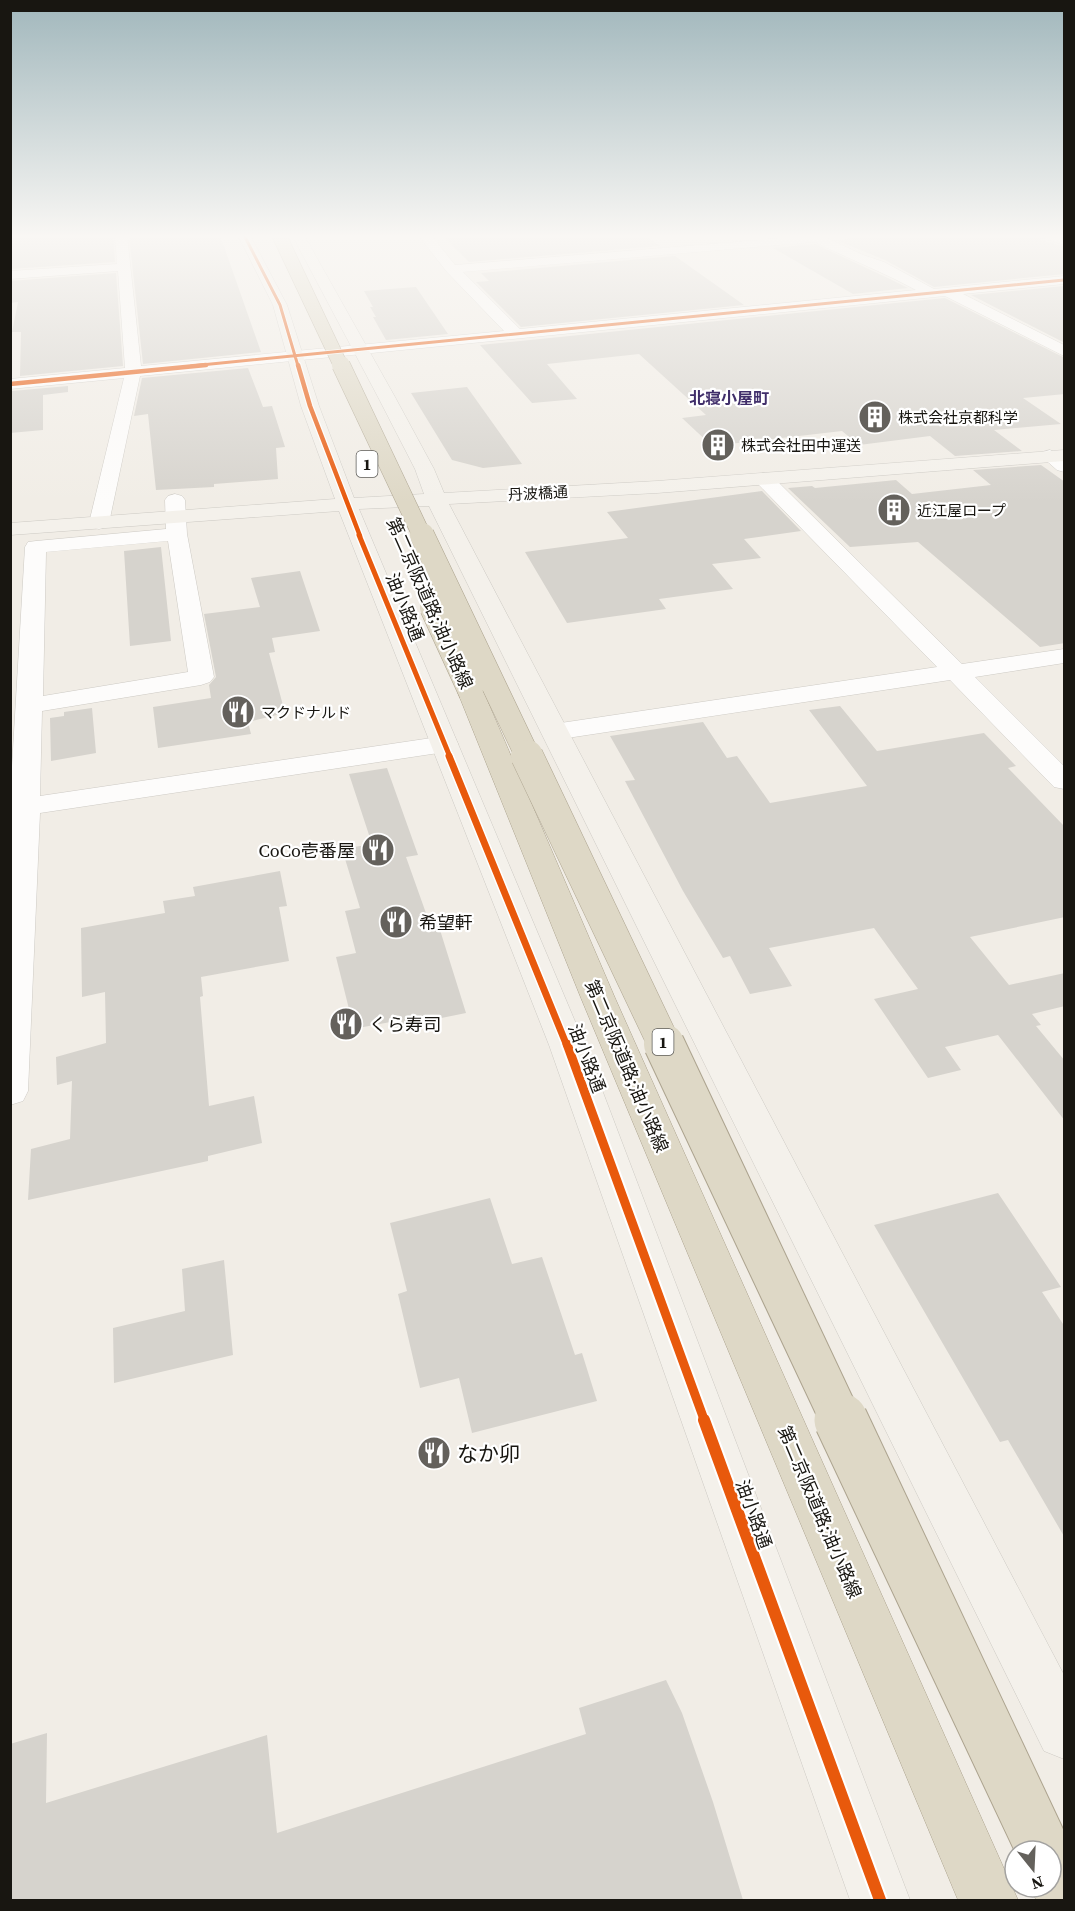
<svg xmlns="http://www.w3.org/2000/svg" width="1075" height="1911" font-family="'Source Serif 4','Noto Sans JP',serif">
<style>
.building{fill:#d6d3cd}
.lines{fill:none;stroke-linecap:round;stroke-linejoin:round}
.street-casing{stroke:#cdcac4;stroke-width:1}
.secondary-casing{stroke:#cdcac4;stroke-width:1}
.highway-casing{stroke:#aca38e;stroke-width:1}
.street{fill:#fdfcfb;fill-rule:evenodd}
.secondary{fill:#f4f1eb;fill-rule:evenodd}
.highway{fill:#ded8c6;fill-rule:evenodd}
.highway-bridge-far5-casing{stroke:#aca38e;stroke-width:15;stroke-linecap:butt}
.highway-bridge-far4-casing{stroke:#aca38e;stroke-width:19;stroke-linecap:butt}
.highway-bridge-far3-casing{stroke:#aca38e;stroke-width:25;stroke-linecap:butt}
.highway-bridge-far2-casing{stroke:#aca38e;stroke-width:33;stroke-linecap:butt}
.highway-bridge-far1-casing{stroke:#aca38e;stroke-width:42;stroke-linecap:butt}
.highway-bridge-casing{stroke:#aca38e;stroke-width:55;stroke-linecap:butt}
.highway-bridge-far5{stroke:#ded8c6;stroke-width:14}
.highway-bridge-far4{stroke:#ded8c6;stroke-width:18}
.highway-bridge-far3{stroke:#ded8c6;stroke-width:24}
.highway-bridge-far2{stroke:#ded8c6;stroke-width:32}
.highway-bridge-far1{stroke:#ded8c6;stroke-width:40}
.highway-bridge{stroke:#ded8c6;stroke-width:53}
.cycleway-far5-casing{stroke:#fff;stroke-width:4.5}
.cycleway-far4-casing{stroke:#fff;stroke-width:7}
.cycleway-far3-casing{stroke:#fff;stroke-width:8}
.cycleway-far2-casing{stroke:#fff;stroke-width:10}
.cycleway-far1-casing{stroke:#fff;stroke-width:13}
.cycleway-casing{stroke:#fff;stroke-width:16}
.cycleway-far5{stroke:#e8590c;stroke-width:3}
.cycleway-far4{stroke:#e8590c;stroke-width:4.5}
.cycleway-far3{stroke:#e8590c;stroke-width:5}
.cycleway-far2{stroke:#e8590c;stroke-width:7}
.cycleway-far1{stroke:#e8590c;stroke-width:9}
.cycleway{stroke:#e8590c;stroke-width:12}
.labels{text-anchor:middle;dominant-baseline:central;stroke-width:4.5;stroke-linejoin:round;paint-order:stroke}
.far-poi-label{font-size:15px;fill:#181611;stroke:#fff;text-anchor:start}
.far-street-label{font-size:15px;fill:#181611;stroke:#fff}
.far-neighbourhood-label{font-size:16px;font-weight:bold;fill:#402e6a;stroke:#fff}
.shield{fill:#fff;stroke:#5d5c58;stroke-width:1.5}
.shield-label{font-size:16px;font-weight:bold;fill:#181611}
.street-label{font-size:18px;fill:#181611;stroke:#fff}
.poi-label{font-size:18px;fill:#181611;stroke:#fff;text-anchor:start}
.near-poi-label{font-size:21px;fill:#181611;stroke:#fff;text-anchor:start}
</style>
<rect width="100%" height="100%" fill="#f1ede6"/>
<path class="building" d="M 10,235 L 113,235 L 115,262 L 10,269 Z
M 129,235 L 220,235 L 261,352 L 143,364 Z
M 442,235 L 510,235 L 512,237 L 644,235 L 660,246 L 469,262 Z
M 887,235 L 1039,235 L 1042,240 L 1065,247 L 1065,274 L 934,287 L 885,260 L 836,240 Z
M 815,244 L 890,279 L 908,288 L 853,294 L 773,248 Z
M 675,256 L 744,305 L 521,327 L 476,282 L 489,281 L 481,273 Z
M 116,273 L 123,366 L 20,376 L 21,332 L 12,332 L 18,302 L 10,303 L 10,281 Z
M 1064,286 L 1065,343 L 971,295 Z
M 416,287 L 448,334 L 386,340 L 373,317 L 376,317 L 370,307 L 373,307 L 364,291 Z
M 945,298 L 1065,358 L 1065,394 L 1023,398 L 1061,424 L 994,430 L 1022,451 L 955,456 L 930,436 L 859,445 L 842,431 L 712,446 L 682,418 L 706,415 L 639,354 L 547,364 L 577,399 L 532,403 L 480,345 Z
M 248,368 L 263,407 L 272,406 L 285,447 L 276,448 L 278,479 L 214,484 L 214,487 L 156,490 L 148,414 L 134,416 L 142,378 Z
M 68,386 L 68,392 L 43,395 L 43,430 L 10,433 L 12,391 Z
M 467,387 L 522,464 L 483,468 L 452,460 L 411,393 Z
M 1041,465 L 1065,482 L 1065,643 L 1040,647 L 918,542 L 850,547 L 788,488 L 812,486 L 815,488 L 896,480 L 912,494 L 991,485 L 973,470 Z
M 762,491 L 801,531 L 744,539 L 761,558 L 712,564 L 733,589 L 659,599 L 666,609 L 567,623 L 525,552 L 628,538 L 607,512 Z
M 161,547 L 171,641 L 130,646 L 124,551 Z
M 300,571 L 320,631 L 272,638 L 275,652 L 269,653 L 285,713 L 248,722 L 251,734 L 158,748 L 153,707 L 211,698 L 209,685 L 216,677 L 204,614 L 260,607 L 251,578 Z
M 840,706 L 877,751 L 984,733 L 1016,766 L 1008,768 L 1065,827 L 1065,917 L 970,937 L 1009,985 L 1065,973 L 1065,1006 L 1032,1014 L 1041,1025 L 1036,1026 L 1065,1061 L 1065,1121 L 998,1035 L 945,1047 L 961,1070 L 928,1078 L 874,999 L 918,989 L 874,928 L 769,948 L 792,986 L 750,994 L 730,956 L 723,958 L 683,891 L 625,781 L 635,780 L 610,736 L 703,722 L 727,758 L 737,756 L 770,803 L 867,786 L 809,710 Z
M 92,708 L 96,753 L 51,761 L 50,718 L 64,716 L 64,712 Z
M 387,768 L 418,855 L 406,857 L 427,916 L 435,914 L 466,1013 L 397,1027 L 396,1021 L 358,1028 L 357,1025 L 353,1025 L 336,957 L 356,953 L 345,911 L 360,908 L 342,849 L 372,844 L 349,774 Z
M 280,871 L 287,906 L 279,907 L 289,961 L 201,977 L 203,996 L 200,997 L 209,1106 L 254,1096 L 262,1143 L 208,1156 L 208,1161 L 28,1200 L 31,1149 L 70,1139 L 72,1081 L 57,1085 L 56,1057 L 106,1043 L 105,992 L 82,997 L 81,928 L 165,913 L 163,901 L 195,896 L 193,887 Z
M 998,1193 L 1061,1287 L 1042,1292 L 1065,1327 L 1065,1538 L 1008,1440 L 1000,1442 L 874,1225 Z
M 490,1198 L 512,1264 L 542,1257 L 575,1355 L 582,1353 L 597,1401 L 472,1433 L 459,1378 L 420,1388 L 398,1294 L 407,1291 L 390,1223 Z
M 224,1260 L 233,1355 L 114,1383 L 113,1328 L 185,1311 L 182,1269 Z
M 666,1680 L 682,1713 L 713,1802 L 743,1900 L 10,1900 L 10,1744 L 47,1733 L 46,1803 L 267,1735 L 277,1833 L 586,1734 L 579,1708 Z"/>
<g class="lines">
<g class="street-casing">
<path id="street" d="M 115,235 L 127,235 L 141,366 L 504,331 L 447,272 L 418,235 L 431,235 L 455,265 L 821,235 L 863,255 L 884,262 L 934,289 L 1064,276 L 1064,284 L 963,294 L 1064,345 L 1064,356 L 945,296 L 140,376 L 109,523 L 106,527 L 99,529 L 92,527 L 89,523 L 124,378 L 10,389 L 10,379 L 125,368 L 118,271 L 10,279 L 10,271 L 117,264 ZM 815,242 C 849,259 883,272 916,290 L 520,329 L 463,272 Z
M 1041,235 L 1064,237 L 1064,245 L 1043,238 Z
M 1050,450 L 1064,458 L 1064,472 L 1057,470 L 1041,456 L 1043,452 Z
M 764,473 L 771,475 L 962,664 L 1064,649 L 1064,663 L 975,677 L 1064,766 L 1064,789 L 1054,787 L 950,680 L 554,740 L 545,738 L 541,732 L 545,726 L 554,724 L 937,667 L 757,483 L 754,479 L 757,475 Z
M 175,494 L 182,496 L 185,500 L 187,534 L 214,677 L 210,682 L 201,685 L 42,711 L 40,796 L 445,736 L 455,738 L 458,744 L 455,750 L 445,752 L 40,813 L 28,1091 L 23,1101 L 10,1105 L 10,800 L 25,547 L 28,542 L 36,541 L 166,529 L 165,500 L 168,496 ZM 168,541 L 188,672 L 43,696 L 46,552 Z"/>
</g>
<g class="secondary-casing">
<path id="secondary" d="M 238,235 L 250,235 L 287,305 L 319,406 L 354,498 L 424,494 L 415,469 L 378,397 L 292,235 L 304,235 L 395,397 L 434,469 L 444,493 L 657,481 L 1064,450 L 1064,461 L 657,493 L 449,504 L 1064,1675 L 1064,1759 L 1044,1751 L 429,506 L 359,509 L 585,1045 L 910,1900 L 850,1900 L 549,1045 L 339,511 L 10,535 L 10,523 L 335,499 L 301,406 L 273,305 Z"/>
</g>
<g class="highway-casing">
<path id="highway" d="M 471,685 L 480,688 L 484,693 L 615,998 L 1018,1900 L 958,1900 L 581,998 L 458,693 L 462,688 Z
M 1051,1835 L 1064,1841 L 1064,1900 L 1036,1900 L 1031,1887 L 1051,1887 L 1051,1851 L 1027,1851 L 1030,1844 Z"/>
</g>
<use href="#street" class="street"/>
<use href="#secondary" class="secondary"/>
<use href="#highway" class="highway"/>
<g class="highway-bridge-far5-casing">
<path id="highway-bridge-far5" d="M 279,235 L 341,366"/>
</g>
<g class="highway-bridge-far4-casing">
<path id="highway-bridge-far4" d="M 341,365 L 422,536"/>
</g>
<g class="highway-bridge-far3-casing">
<path id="highway-bridge-far3" d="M 422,535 L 528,757
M 432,608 L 471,693"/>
</g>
<g class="highway-bridge-far2-casing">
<path id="highway-bridge-far2" d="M 527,756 L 665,1046"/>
</g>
<g class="highway-bridge-far1-casing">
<path id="highway-bridge-far1" d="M 664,1044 L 842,1422"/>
</g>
<g class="highway-bridge-casing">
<path id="highway-bridge" d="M 841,1420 L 1044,1851"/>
</g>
<use href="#highway-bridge-far5" class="highway-bridge-far5"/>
<use href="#highway-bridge-far4" class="highway-bridge-far4"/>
<use href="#highway-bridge-far3" class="highway-bridge-far3"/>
<use href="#highway-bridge-far2" class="highway-bridge-far2"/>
<use href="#highway-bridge-far1" class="highway-bridge-far1"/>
<use href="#highway-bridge" class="highway-bridge"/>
<g class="cycleway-far5-casing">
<path id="cycleway-far5" d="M 244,235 L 280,305 L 298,366
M 191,366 L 1064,280"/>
</g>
<g class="cycleway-far4-casing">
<path id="cycleway-far4" d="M 298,365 L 310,406 L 360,536
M 10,384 L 206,365"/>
</g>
<g class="cycleway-far3-casing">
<path id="cycleway-far3" d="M 359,535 L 450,757"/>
</g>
<g class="cycleway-far2-casing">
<path id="cycleway-far2" d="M 449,756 L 567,1046"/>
</g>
<g class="cycleway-far1-casing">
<path id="cycleway-far1" d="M 567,1044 L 705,1422"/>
</g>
<g class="cycleway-casing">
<path id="cycleway" d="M 704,1420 L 880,1900"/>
</g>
<use href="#cycleway-far5" class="cycleway-far5"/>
<use href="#cycleway-far4" class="cycleway-far4"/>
<use href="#cycleway-far3" class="cycleway-far3"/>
<use href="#cycleway-far2" class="cycleway-far2"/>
<use href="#cycleway-far1" class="cycleway-far1"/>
<use href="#cycleway" class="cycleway"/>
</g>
<linearGradient id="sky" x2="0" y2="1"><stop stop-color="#a1b7bc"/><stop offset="0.47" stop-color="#f9f7f4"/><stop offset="1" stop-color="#f9f7f4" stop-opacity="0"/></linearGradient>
<rect width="1075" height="503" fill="url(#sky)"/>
<defs>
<g id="building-disc" transform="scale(1.725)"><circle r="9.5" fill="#64615c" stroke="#fff"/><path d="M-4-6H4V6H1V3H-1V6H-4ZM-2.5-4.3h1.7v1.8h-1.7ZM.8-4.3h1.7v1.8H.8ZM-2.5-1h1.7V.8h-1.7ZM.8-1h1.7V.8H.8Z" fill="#fff"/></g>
<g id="restaurant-disc" transform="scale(1.725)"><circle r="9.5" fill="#64615c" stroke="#fff"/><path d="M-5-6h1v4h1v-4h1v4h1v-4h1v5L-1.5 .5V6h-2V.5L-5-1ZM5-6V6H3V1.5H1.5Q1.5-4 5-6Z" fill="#fff"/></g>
</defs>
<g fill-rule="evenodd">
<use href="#building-disc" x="875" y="417"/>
<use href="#building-disc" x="718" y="445"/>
<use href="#building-disc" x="894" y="510"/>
<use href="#restaurant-disc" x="238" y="712"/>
<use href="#restaurant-disc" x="378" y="850"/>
<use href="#restaurant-disc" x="396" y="922"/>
<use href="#restaurant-disc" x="346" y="1024"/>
<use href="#restaurant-disc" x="434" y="1453"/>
</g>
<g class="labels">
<g class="far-poi-label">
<text x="898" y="417">株式会社京都科学</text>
<text x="741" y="445">株式会社田中運送</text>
<text x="917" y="510">近江屋ロープ</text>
<text x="261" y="712">マクドナルド</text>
</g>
<g class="far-street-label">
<text transform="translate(538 493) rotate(-3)">丹波橋通</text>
</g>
<g class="far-neighbourhood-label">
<text x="729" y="398">北寝小屋町</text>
</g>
<g class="shield">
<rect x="356.5" y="451" width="21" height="26" rx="4.5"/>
<rect x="652.5" y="1029" width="21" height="26" rx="4.5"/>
</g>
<g class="shield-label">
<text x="367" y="464">1</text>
<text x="663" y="1042">1</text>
</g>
<g class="street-label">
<text transform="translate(430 603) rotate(66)">第二京阪道路;油小路線</text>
<text transform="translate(405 607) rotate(68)">油小路通</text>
<text transform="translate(587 1058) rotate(69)">油小路通</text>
<text transform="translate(627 1066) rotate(67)">第二京阪道路;油小路線</text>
<text transform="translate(820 1512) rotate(67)">第二京阪道路;油小路線</text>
<text transform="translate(754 1514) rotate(70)">油小路通</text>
</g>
<g class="poi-label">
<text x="355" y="850" text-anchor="end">CoCo壱番屋</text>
<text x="419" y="922">希望軒</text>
<text x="369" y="1024">くら寿司</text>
</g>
<g class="near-poi-label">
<text x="457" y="1453">なか卯</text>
</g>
</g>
<rect width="1075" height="1911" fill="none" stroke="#181611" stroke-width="24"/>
<g transform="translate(1033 1869) rotate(162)"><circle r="28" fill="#ffffff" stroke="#a3a2a0" stroke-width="1.5"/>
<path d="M0-4.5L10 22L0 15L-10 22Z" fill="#64615c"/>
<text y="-9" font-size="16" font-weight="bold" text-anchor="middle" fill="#181611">N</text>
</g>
</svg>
